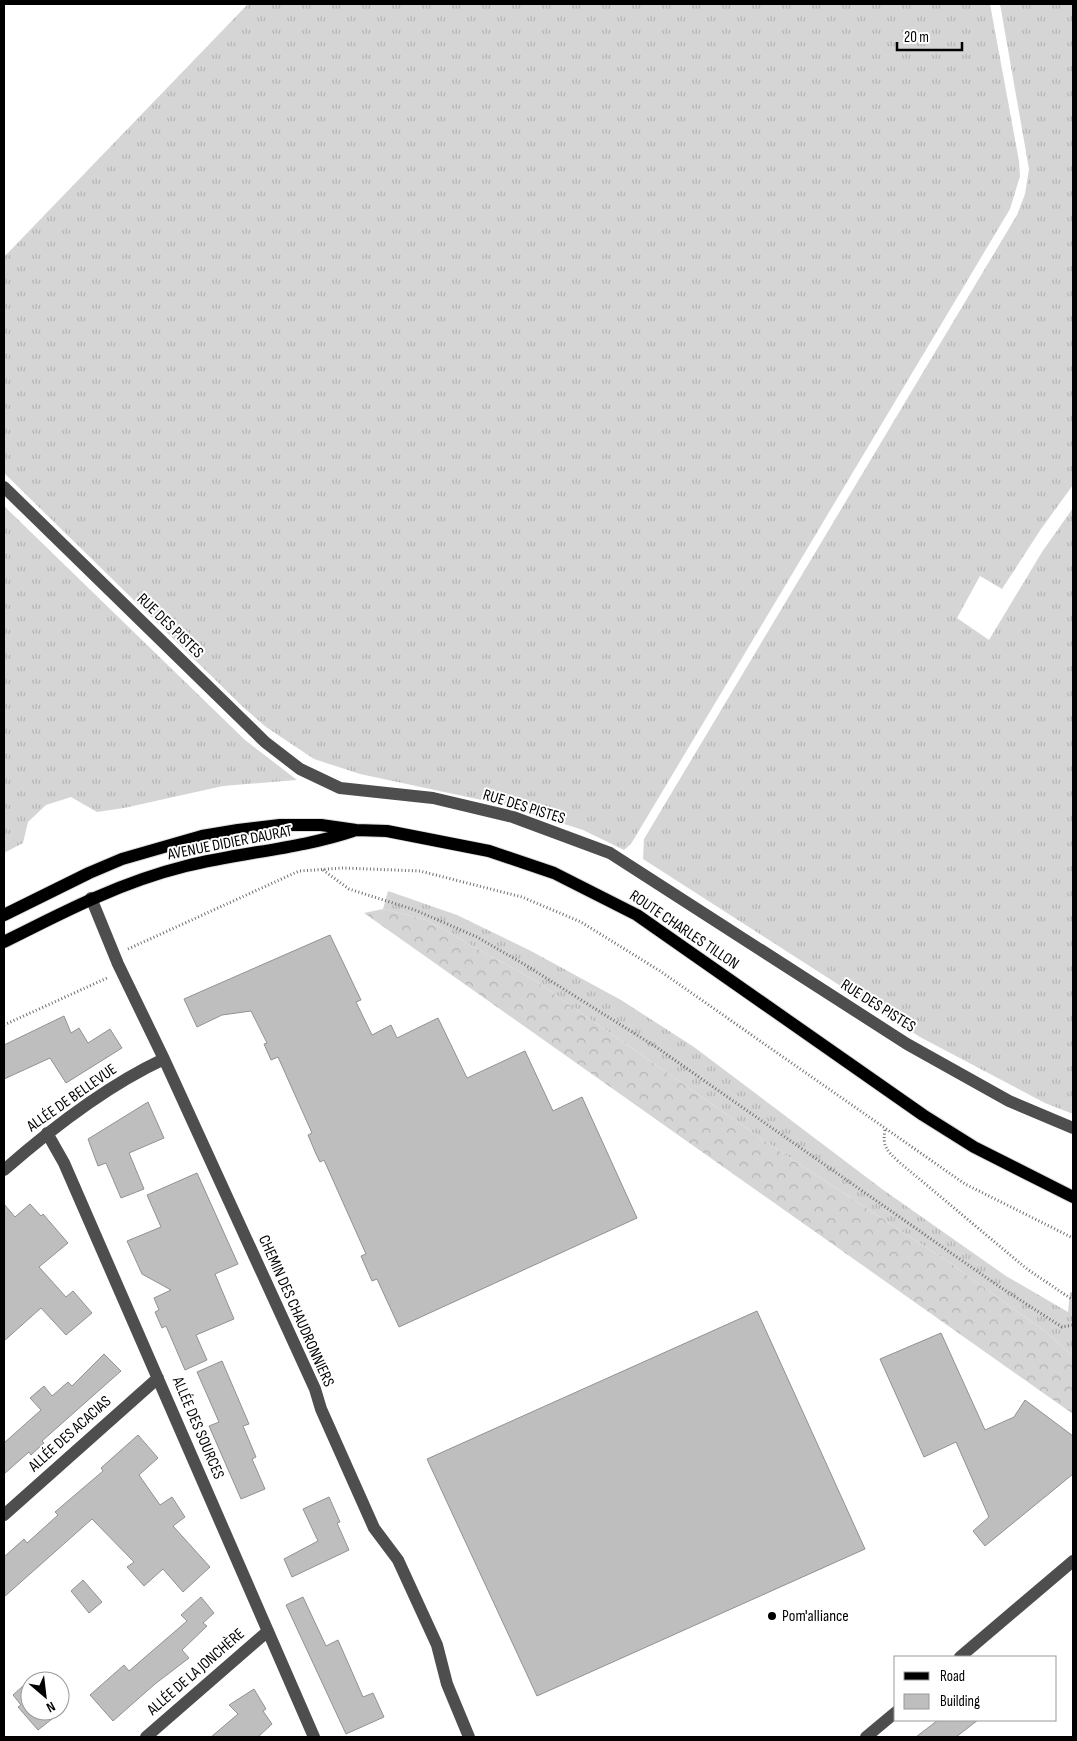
<svg xmlns="http://www.w3.org/2000/svg" width="1077" height="1741" font-family="'Sofia Sans Condensed',sans-serif">
<style>
.grass{fill:url(#grass-tufts)}
.forest{fill:url(#forest-crowns)}
.building{fill:#bebebe;stroke:#929292}
.lines{fill:none;stroke-linecap:round;stroke-linejoin:round}
.major-casing{stroke:#dbdbdb;stroke-width:14}
.path{stroke:#707070;stroke-width:3;stroke-dasharray:1 2.5;stroke-linecap:butt}
.minor{stroke:#4e4e4e;stroke-width:12}
.major{stroke:#000;stroke-width:12}
.poi-dot{fill:#000;stroke:#fff;stroke-width:2}
.labels{text-anchor:middle;dominant-baseline:central;stroke-width:4;stroke-linejoin:round;paint-order:stroke}
.street-label{font-size:16px;fill:#000;stroke:#fff}
.poi-label{font-size:16px;fill:#000;stroke:#fff;text-anchor:start}
</style>
<defs>
<pattern id="grass-tufts" width="24" height="20" patternUnits="userSpaceOnUse" patternTransform="scale(1.25)"><rect width="24" height="20" fill="#d5d5d5"/><path d="M3 7l-1-3M5 7V3M7 7l1-3M15 17l-1-3M17 17v-4M19 17l1-3" fill="none" stroke="#b5b5b5"/></pattern>
<pattern id="forest-crowns" width="20" height="18" patternUnits="userSpaceOnUse" patternTransform="scale(1.25)"><rect width="20" height="18" fill="#d5d5d5"/><path d="M2 6a3 3 0 1 1 6 0M12 15a3 3 0 1 1 6 0" fill="none" stroke="#b5b5b5"/></pattern>
</defs>
<rect width="100%" height="100%" fill="#fff"/>
<path class="grass" d="M 248,4 L 990,4 L 1019,161 L 1020,176 L 1010,209 L 631,844 L 624,850 L 583,830 L 505,805 L 360,774 L 314,759 L 266,727 L 243,707 L 4,473 L 4,257 Z
M 1000,4 L 1073,4 L 1073,485 L 1041,529 L 1002,589 L 980,576 L 957,618 L 989,640 L 1042,552 L 1073,508 L 1073,1114 L 1045,1103 L 920,1037 L 643,859 L 644,839 L 1017,215 L 1025,194 L 1029,169 Z
M 4,506 L 245,740 L 297,780 L 223,786 L 124,808 L 97,812 L 71,797 L 46,805 L 28,822 L 23,843 L 4,853 Z
M 388,891 L 457,915 L 531,951 L 621,1000 L 694,1047 L 882,1189 L 1006,1276 L 1068,1312 L 1070,1292 L 1073,1293 L 1073,1356 L 1046,1332 L 950,1263 L 781,1152 L 534,980 L 426,920 L 383,909 Z"/>
<path class="forest" d="M 383,909 L 426,920 L 534,980 L 781,1152 L 950,1263 L 1046,1332 L 1073,1356 L 1073,1414 L 364,913 Z"/>
<path class="building" d="M 330,935 L 361,1000 L 356,1002 L 372,1035 L 391,1025 L 397,1038 L 438,1018 L 467,1078 L 525,1051 L 553,1111 L 582,1097 L 637,1218 L 399,1327 L 377,1279 L 372,1281 L 364,1263 L 361,1256 L 366,1254 L 324,1160 L 320,1162 L 316,1154 L 308,1135 L 312,1133 L 278,1057 L 271,1060 L 264,1044 L 267,1043 L 251,1011 L 222,1015 L 197,1027 L 184,999 Z
M 64,1016 L 71,1033 L 79,1028 L 88,1043 L 110,1029 L 122,1048 L 66,1083 L 50,1058 L 4,1079 L 4,1045 Z
M 148,1102 L 164,1138 L 129,1153 L 144,1189 L 121,1198 L 106,1163 L 98,1166 L 88,1139 Z
M 197,1173 L 238,1264 L 215,1274 L 234,1319 L 196,1335 L 207,1360 L 185,1370 L 166,1326 L 162,1328 L 155,1312 L 159,1310 L 154,1298 L 171,1290 L 142,1274 L 127,1241 L 161,1227 L 147,1195 Z
M 4,1204 L 15,1217 L 30,1204 L 41,1216 L 43,1214 L 68,1243 L 39,1267 L 66,1297 L 73,1291 L 92,1313 L 66,1335 L 41,1308 L 4,1341 Z
M 757,1311 L 865,1549 L 537,1696 L 427,1459 Z
M 941,1333 L 985,1430 L 1014,1417 L 1025,1400 L 1073,1436 L 1073,1474 L 985,1546 L 973,1531 L 989,1517 L 956,1442 L 924,1457 L 880,1359 Z
M 104,1354 L 121,1371 L 42,1441 L 44,1443 L 31,1455 L 29,1452 L 4,1474 L 4,1443 L 41,1410 L 30,1398 L 44,1386 L 52,1396 L 68,1382 L 72,1386 Z
M 222,1361 L 249,1424 L 243,1426 L 256,1457 L 252,1459 L 265,1489 L 241,1499 L 209,1426 L 219,1422 L 197,1372 Z
M 138,1435 L 158,1458 L 139,1475 L 160,1505 L 172,1497 L 185,1517 L 173,1526 L 210,1567 L 183,1592 L 163,1569 L 144,1586 L 127,1567 L 134,1562 L 92,1519 L 4,1597 L 4,1557 L 24,1539 L 27,1543 L 58,1515 L 55,1512 L 103,1471 L 101,1468 Z
M 329,1497 L 340,1522 L 337,1523 L 349,1550 L 292,1577 L 284,1559 L 318,1541 L 303,1509 Z
M 83,1580 L 102,1602 L 89,1613 L 71,1591 Z
M 201,1597 L 214,1613 L 203,1623 L 207,1626 L 182,1650 L 189,1658 L 155,1684 L 113,1721 L 90,1695 L 124,1665 L 129,1671 L 187,1621 L 181,1615 Z
M 303,1597 L 326,1646 L 338,1640 L 363,1697 L 373,1693 L 384,1717 L 346,1734 L 286,1605 Z
M 34,1676 L 39,1681 L 30,1681 L 30,1711 L 54,1711 L 49,1716 L 52,1719 L 38,1730 L 18,1707 L 21,1705 L 13,1695 Z
M 254,1689 L 266,1709 L 263,1711 L 272,1724 L 258,1737 L 211,1737 L 238,1714 L 229,1705 Z
M 938,1720 L 978,1720 L 956,1737 L 916,1737 Z"/>
<g class="lines">
<g class="major-casing">
<path id="major" d="M 4,915 L 89,873 L 122,859 L 202,836 L 238,830 L 280,825 L 321,825 L 356,830 L 387,831 L 489,851 L 554,873 L 637,915 L 923,1115 L 974,1147 L 1073,1197
M 4,942 C 63,912 121,882 186,866 C 242,852 299,849 353,831"/>
</g>
<path class="path" d="M 323,870 L 349,889 L 415,910 L 477,937 L 527,966 L 656,1047 L 997,1285 L 1062,1327 L 1073,1325
M 128,949 L 299,871 L 343,868 L 420,871 L 522,897 L 581,922 L 660,971 L 965,1184 L 1073,1238
M 4,1025 L 107,978
M 885,1130 C 882,1146 887,1151 899,1162 L 1027,1269 L 1073,1300"/>
<path class="minor" d="M 4,487 L 265,742 L 300,769 L 340,788 L 433,798 L 513,817 L 610,853 L 907,1044 L 1009,1101 L 1073,1128
M 91,898 L 118,964 L 164,1059 L 315,1389 L 321,1409 L 374,1528 L 398,1560 L 437,1645 L 447,1684 L 469,1737
M 47,1133 L 64,1163 L 314,1737
M 4,1170 C 52,1128 106,1086 164,1059
M 4,1515 L 158,1378
M 960,1657 L 1073,1561
M 146,1737 L 268,1631
M 866,1737 L 896,1712"/>
<use href="#major" class="major"/>
</g>
<circle class="poi-dot" cx="772" cy="1616" r="5"/>
<g class="labels">
<g class="street-label">
<text transform="translate(170 626) rotate(44)">RUE DES PISTES</text>
<text transform="translate(524 807) rotate(17)">RUE DES PISTES</text>
<text transform="translate(230 843) rotate(-11)">AVENUE DIDIER DAURAT</text>
<text transform="translate(684 930) rotate(34)">ROUTE CHARLES TILLON</text>
<text transform="translate(878 1006) rotate(32)">RUE DES PISTES</text>
<text transform="translate(72 1098) rotate(-35)">ALLÉE DE BELLEVUE</text>
<text transform="translate(296 1311) rotate(66)">CHEMIN DES CHAUDRONNIERS</text>
<text transform="translate(198 1428) rotate(67)">ALLÉE DES SOURCES</text>
<text transform="translate(70 1434) rotate(-42)">ALLÉE DES ACACIAS</text>
<text transform="translate(196 1672) rotate(-41)">ALLÉE DE LA JONCHÈRE</text>
</g>
<g class="poi-label">
<text x="782" y="1616">Pom'alliance</text>
</g>
</g>
<rect width="1077" height="1741" fill="none" stroke="#000000" stroke-width="10"/>
<rect x="894" y="1656" width="162" height="65" fill="#ffffff" stroke="#999999"/>
<rect x="904" y="1672" width="25" height="8" fill="#000000" stroke="#999999"/>
<text x="940" y="1681" font-size="15" fill="#000000">Road</text>
<rect x="904" y="1694" width="25" height="15" fill="#bebebe" stroke="#999999"/>
<text x="940" y="1706" font-size="15" fill="#000000">Building</text>
<g transform="translate(45 1696) rotate(152)"><circle r="24" fill="#ffffff" stroke="#999999"/>
<path d="M0-4L9 19L0 12L-9 19Z" fill="#000000"/>
<text y="-8" font-size="14" font-weight="bold" text-anchor="middle" fill="#000000">N</text>
</g>
<path d="M897 42v8h65v-8" fill="none" stroke="#000000" stroke-width="2.5"/>
<text x="904" y="42" font-size="15" fill="#000000" stroke="#ffffff" stroke-width="4" paint-order="stroke">20 m</text>
</svg>
